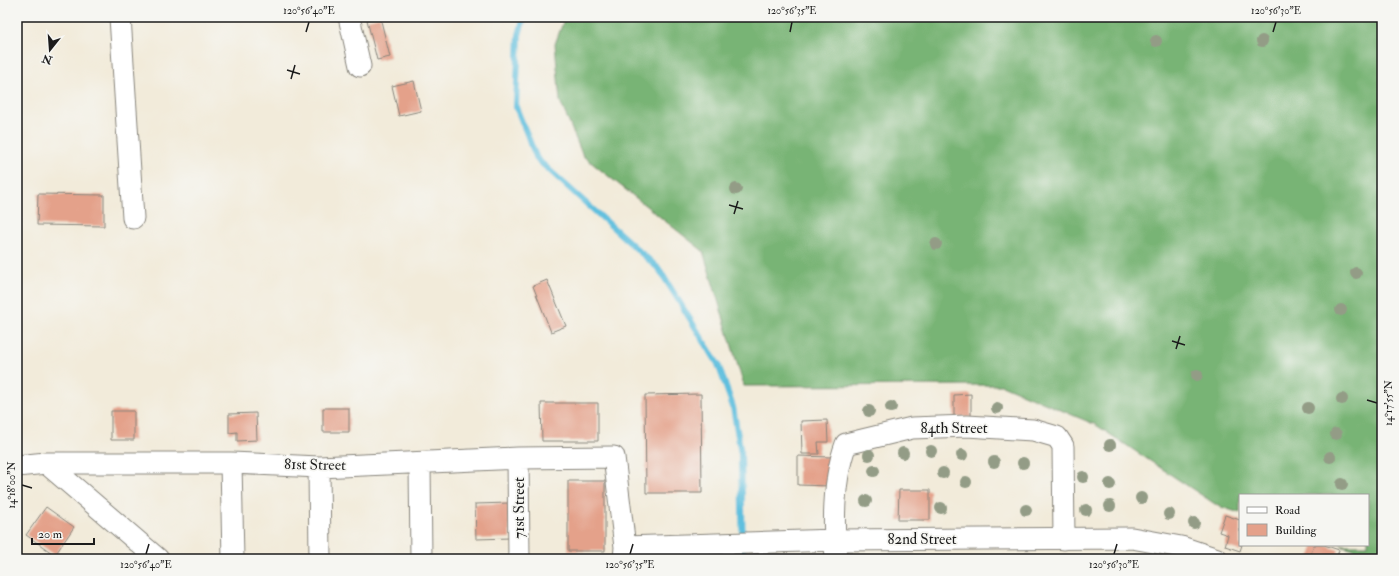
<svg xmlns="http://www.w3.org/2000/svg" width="1399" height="576" font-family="'IM FELL Double Pica',serif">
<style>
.forest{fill:#78b474;stroke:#4a6848}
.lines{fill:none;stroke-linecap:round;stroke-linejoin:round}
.stream{stroke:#5fbfde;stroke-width:6}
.building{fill:#e4a18a}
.minor-casing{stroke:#87847b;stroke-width:23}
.minor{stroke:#fff;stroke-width:21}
.tree{fill:#939c86}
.ticks{fill:none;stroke:#1c1c1c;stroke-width:1.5}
.labels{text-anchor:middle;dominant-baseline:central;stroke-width:3.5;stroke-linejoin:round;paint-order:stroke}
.street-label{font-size:15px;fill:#1c1c1c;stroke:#f6f6f2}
.neatline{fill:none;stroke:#1c1c1c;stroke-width:1.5}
.ticks-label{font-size:10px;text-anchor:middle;fill:#1c1c1c}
</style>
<rect width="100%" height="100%" fill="#f6f6f2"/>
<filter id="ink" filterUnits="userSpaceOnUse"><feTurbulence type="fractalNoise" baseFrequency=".025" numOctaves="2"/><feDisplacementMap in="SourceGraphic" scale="8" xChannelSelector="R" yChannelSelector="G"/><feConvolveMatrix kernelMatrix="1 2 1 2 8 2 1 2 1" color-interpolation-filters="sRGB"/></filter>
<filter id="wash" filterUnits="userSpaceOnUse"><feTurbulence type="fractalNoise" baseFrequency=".012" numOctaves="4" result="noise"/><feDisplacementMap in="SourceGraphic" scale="16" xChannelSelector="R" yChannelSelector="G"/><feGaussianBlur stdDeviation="0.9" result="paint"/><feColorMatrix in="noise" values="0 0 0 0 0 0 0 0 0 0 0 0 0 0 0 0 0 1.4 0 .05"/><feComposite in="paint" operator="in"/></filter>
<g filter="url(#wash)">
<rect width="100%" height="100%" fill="#f2ebda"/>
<path class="forest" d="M 565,17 L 1382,17 L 1382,558 L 1341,545 L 1368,545 L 1368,495 L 1240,495 L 1240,513 L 1218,506 L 1096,425 L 1002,385 L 744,386 L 703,251 L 583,156 L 560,101 L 555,44 Z"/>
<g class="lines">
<path class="stream" d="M 524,17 L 519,35 L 516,107 L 537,159 L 659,269 L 718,364 L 733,407 L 741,454 L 743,559"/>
</g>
<g id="blocks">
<path class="building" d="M 380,17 L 390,57 L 377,60 L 367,20 Z
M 414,81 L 421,111 L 399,116 L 392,86 Z
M 38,194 L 104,195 L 104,226 L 37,225 Z
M 547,280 L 566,326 L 551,332 L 533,286 Z
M 701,394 L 702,493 L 646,493 L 645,395 Z
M 971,394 L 971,417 L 954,418 L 954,395 Z
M 541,403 L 598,403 L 598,441 L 542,441 Z
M 323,408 L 349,408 L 349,432 L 323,432 Z
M 111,411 L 134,411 L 134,440 L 111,440 Z
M 256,413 L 257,440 L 237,441 L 237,432 L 229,433 L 229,414 Z
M 827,420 L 828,442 L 818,442 L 819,454 L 802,454 L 801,421 Z
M 798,456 L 832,457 L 831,486 L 798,485 Z
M 568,481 L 605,481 L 605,551 L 568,551 Z
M 899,490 L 930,490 L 930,520 L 898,520 Z
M 509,503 L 510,538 L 476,539 L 475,504 Z
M 46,507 L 74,527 L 55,555 L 26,535 Z
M 1225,515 L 1240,520 L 1240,545 L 1242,545 L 1240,551 L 1225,546 L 1228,535 L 1219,532 Z
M 1314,545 L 1324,545 L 1339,550 L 1336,559 L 1309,559 Z"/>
</g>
</g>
<g filter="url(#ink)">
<use href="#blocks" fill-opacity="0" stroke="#87847b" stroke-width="1"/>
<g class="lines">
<g class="minor-casing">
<path id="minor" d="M 120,17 L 133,218
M 349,17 L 360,66
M 518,458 L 519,559
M 46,463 L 158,559
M 231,463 L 233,559
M 420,463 L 421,559
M 17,466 L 46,463 L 231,463 L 319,467 L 518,458 L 614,457 L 625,547 L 624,559
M 319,467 L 320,559
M 625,547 L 835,540 L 1132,538 L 1181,547 L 1217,559
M 836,559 C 833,522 833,479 846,444 L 912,428 L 967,426 L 1033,430 L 1057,437 L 1063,446 L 1064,539"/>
</g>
<use href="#minor" class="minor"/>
</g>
<g class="tree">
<circle cx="1156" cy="41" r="6"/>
<circle cx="1262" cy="41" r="6"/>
<circle cx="736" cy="189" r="6"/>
<circle cx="936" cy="244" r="6"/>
<circle cx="1356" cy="273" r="6"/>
<circle cx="1341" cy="310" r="6"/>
<circle cx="1197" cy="375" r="6"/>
<circle cx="1342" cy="399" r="6"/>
<circle cx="891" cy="407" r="6"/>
<circle cx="997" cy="408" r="6"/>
<circle cx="1308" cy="408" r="6"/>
<circle cx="869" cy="411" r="6"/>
<circle cx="1336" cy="434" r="6"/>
<circle cx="1110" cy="445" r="6"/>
<circle cx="931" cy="451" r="6"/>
<circle cx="903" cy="453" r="6"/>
<circle cx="869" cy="455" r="6"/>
<circle cx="962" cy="455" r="6"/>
<circle cx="1330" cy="457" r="6"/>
<circle cx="994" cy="462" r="6"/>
<circle cx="1023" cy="463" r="6"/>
<circle cx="874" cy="471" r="6"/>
<circle cx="943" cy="473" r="6"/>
<circle cx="1083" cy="477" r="6"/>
<circle cx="966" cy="482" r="6"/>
<circle cx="1110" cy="484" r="6"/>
<circle cx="1342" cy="484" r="6"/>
<circle cx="1141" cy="498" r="6"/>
<circle cx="866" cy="501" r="6"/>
<circle cx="1110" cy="506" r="6"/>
<circle cx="941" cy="508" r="6"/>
<circle cx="1026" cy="510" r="6"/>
<circle cx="1086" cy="510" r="6"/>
<circle cx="1169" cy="514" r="6"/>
<circle cx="1194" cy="523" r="6"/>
</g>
</g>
<path class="ticks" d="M 306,32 L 309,22M 790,32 L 792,22M 1273,32 L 1276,22M 287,70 L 300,74M 291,79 L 295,65M 729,205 L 743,209M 734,214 L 738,201M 1172,341 L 1185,345M 1176,349 L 1180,336M 1367,400 L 1377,403M 22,485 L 32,488M 146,554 L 149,544M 630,554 L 633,544M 1114,554 L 1117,544"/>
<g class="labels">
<g class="street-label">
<text x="954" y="428">84th Street</text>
<text transform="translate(315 465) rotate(1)">81st Street</text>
<text transform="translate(519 508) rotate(-90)">71st Street</text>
<text x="922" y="539">82nd Street</text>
</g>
</g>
<rect width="1399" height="576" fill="none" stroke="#f6f6f2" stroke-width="44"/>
<rect x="1239" y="494" width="130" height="52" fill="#f6f6f2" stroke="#9f9f9c"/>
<rect x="1247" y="507" width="20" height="6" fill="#ffffff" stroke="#9f9f9c"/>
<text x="1275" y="514" font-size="12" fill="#1c1c1c">Road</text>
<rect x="1247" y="524" width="20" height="12" fill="#e4a18a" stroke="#9f9f9c"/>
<text x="1275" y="534" font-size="12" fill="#1c1c1c">Building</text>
<g transform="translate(50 50) rotate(197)" stroke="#f6f6f2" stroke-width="3" paint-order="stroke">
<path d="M0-3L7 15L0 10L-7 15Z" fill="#1c1c1c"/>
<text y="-6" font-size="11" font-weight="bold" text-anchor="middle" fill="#1c1c1c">N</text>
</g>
<path d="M32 538v6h62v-6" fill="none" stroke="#1c1c1c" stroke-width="2"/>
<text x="38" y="538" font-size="12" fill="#1c1c1c" stroke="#f6f6f2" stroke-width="3" paint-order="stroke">20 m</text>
<rect x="22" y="22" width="1355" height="532" class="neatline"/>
<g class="ticks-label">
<text x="309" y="14">120°56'40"E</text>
<text x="792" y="14">120°56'35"E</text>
<text x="1276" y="14">120°56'30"E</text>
<text transform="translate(1388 403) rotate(-90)" y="4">14°17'55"N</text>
<text transform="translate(11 485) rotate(-90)" y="4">14°18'00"N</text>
<text x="146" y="568">120°56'40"E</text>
<text x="630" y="568">120°56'35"E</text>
<text x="1114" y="568">120°56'30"E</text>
</g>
</svg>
